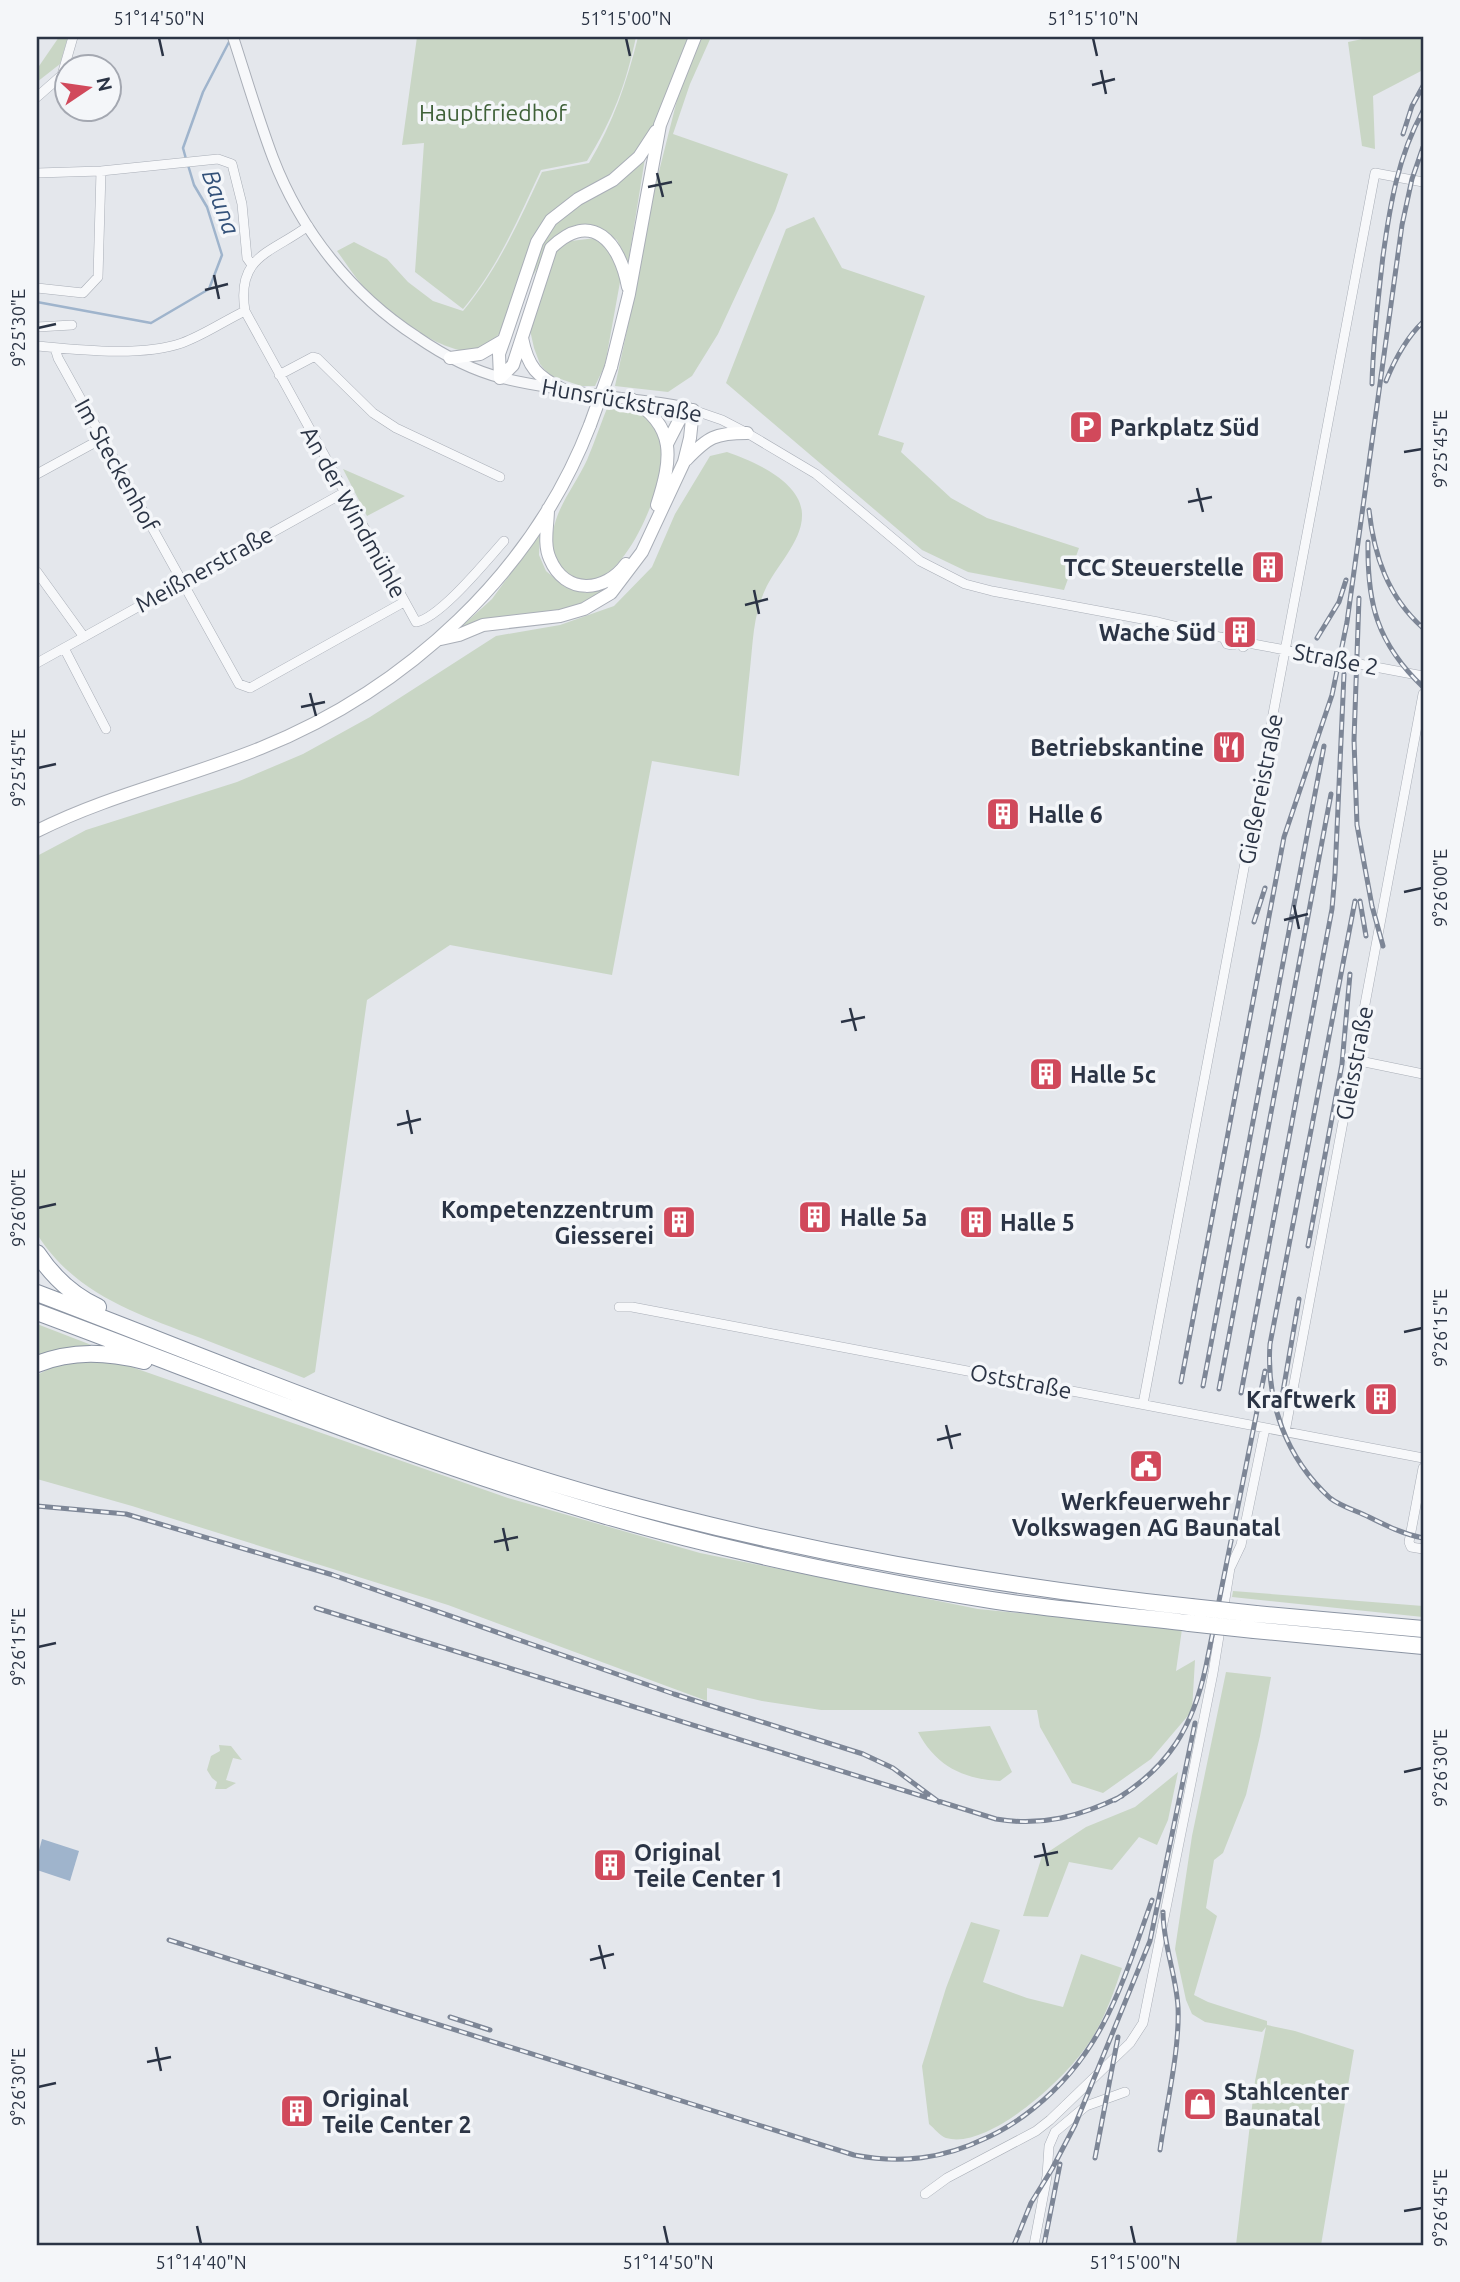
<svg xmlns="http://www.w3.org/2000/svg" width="1460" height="2282" font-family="Ubuntu,sans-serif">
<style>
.green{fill:#c9d6c5}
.water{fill:#9fb4cc}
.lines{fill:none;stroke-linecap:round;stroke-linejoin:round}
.stream{stroke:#9fb4cc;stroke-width:2.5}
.minor-casing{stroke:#a9aeb7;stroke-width:10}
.tertiary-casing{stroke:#a9aeb7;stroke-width:12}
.secondary-casing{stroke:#a9aeb7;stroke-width:14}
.motorway-casing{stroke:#8b94a3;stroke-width:18}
.minor{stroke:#f7f8fa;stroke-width:9}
.tertiary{stroke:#f7f8fa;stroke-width:10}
.secondary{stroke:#fff;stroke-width:12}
.motorway{stroke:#fff;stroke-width:16}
.rail-casing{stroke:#7d8696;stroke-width:5}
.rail{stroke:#f4f6f9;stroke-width:2.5;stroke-dasharray:8;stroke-linecap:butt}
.secondary-bridge-casing{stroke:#a9aeb7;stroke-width:14;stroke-linecap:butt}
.motorway-bridge-casing{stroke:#8b94a3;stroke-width:18;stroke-linecap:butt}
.secondary-bridge{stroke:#fff;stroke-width:12}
.motorway-bridge{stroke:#fff;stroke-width:16}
.ticks{fill:none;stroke:#2b3445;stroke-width:2.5}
.labels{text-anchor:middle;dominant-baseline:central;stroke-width:7;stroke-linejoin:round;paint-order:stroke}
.park-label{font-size:23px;fill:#3f6138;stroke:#f4f6f9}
.street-label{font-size:23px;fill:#2b3445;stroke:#f4f6f9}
.poi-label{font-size:23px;font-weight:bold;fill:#2b3445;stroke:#f4f6f9;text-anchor:start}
.water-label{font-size:24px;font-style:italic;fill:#34527a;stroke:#f4f6f9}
.neatline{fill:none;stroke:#2b3445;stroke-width:2.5}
.ticks-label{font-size:18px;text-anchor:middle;fill:#2b3445}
</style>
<rect width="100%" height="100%" fill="#e4e7ec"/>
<path class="green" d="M 59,37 L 68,37 L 60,64 L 37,82 L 37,69 Z
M 417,37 L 636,37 C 626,84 613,119 587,161 L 541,170 C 518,219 498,267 463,309 L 415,272 L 424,143 L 402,145 Z
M 638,37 L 711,37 L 690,84 L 673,134 L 788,174 L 775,211 L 718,334 L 692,376 L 668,392 L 615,386 L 638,279 L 646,223 L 677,100 L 646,152 L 628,264 L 617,240 L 596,228 L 556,236 L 499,334 C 493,341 487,348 478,350 C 445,359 384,309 363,286 C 353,275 346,263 337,251 L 354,242 L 387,259 L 408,282 L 433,301 L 463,311 C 498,269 519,221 542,172 L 589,163 C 613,123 627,82 638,37 Z
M 1372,37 L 1423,37 L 1423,70 L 1373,96 L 1375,149 L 1362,146 L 1348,42 Z
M 814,217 L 842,268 L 925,296 L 878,435 L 904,443 L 901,452 L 951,498 L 987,518 L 1079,548 L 1064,590 L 968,572 L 922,550 L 726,383 L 786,229 Z
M 596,238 L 606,244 L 622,271 L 605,365 L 595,386 L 581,386 L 549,375 L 540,364 L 534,348 L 530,330 L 551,256 L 562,242 Z
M 610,401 C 616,402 625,401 631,404 C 645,411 659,430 662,446 C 667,482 630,571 593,581 C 583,584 572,578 564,571 C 554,563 550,545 553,532 C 557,506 576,484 587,460 C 595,441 602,420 610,401 Z
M 727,452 C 753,461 801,481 802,514 C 803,541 775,567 765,590 C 753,615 753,643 750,669 C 746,705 743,741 739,776 L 652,761 L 612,975 L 450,945 L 367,1000 L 315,1372 L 304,1378 C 269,1364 233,1351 198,1337 C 136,1314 74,1293 37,1234 L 37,856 L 86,830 L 237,782 L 303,754 L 370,717 L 496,636 L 560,625 L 614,606 L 652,567 L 675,514 L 710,456 Z
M 343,469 L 405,496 L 367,516 Z
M 540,533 L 539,555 L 546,571 L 565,587 L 587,593 L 608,586 C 570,622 534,608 488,619 C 479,621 470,625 461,627 L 492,599 Z
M 37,1324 L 94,1346 L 71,1347 L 37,1358 Z
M 100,1356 L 508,1498 L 700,1553 L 978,1609 L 1182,1629 L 1176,1671 L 1195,1660 L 1192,1711 L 1151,1759 L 1103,1793 L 1072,1783 L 1040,1727 L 1037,1710 L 821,1710 L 762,1701 L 707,1688 L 707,1701 L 448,1605 L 132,1506 L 37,1479 L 37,1375 L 66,1360 Z
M 1233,1591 L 1423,1606 L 1423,1617 L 1232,1597 Z
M 1226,1672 L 1271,1677 L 1260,1736 L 1246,1795 L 1223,1853 L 1214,1860 L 1206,1908 L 1217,1916 L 1194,1995 L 1208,2002 L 1267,2021 L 1267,2025 L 1295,2031 L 1354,2050 L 1321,2245 L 1236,2245 L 1255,2081 L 1266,2027 L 1262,2032 L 1205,2022 L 1192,2014 L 1186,2000 L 1175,1949 L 1192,1836 Z
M 990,1726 L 1012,1772 L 1000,1781 C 963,1779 936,1766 918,1732 Z
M 219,1745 L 231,1746 L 242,1760 L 233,1758 L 226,1780 L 236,1783 L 226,1789 L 215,1789 L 217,1782 L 212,1778 L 207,1770 L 211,1756 L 220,1751 Z
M 1178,1772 L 1168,1820 L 1157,1845 L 1139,1837 L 1112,1870 L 1069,1862 L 1048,1917 L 1023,1916 L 1042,1856 L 1086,1827 L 1135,1807 Z
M 971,1922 L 1000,1930 L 983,1982 L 1027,1998 L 1063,2007 L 1081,1954 L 1122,1968 C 1112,1997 1102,2027 1083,2051 C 1061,2082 987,2150 946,2138 C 940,2136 934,2128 929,2124 L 922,2066 L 946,1988 Z"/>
<path class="water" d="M 42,1839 L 79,1851 L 70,1881 L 37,1870 L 37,1858 Z"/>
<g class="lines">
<path class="stream" d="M 186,159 L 183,148 L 203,92 L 230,40
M 37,302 L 151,323 L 209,289 L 222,255 L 207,207 L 194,185 L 188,165"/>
<g class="minor-casing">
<path id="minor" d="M 37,97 L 62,75 L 73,37
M 37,173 L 101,171 L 218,159 L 232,164 L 242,204 L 247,258 L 252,265
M 308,226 C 272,253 236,255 245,311 L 416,622 C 440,618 486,561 504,541
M 37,288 L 83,293 L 98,277 L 101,171
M 37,327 L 72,325
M 37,346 C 80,350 141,357 182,343 C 204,335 224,321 245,311
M 55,348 L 58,358 L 239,684 L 250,688 L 404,602
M 279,375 L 313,357 L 317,358 L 373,413 L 396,428 L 500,477
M 693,410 L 722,420 L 747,433 L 816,474 L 920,561 L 965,584 L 992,591 L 1158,622 L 1224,638
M 37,474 L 103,438
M 37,572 L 84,637
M 1224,638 L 1227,644 L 1233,645
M 1224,638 L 1229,634 L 1235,635
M 1243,647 L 1248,643 L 1423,676
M 64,648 L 106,729
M 37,663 L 345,492
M 1355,1060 L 1423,1074
M 619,1307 L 632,1307 L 1423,1458
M 1143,1404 L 1375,173 L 1423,182
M 1285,1432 L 1423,694
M 1423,1468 L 1409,1542 L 1411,1547 L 1423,1549
M 925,2194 L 947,2178 L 1036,2131 L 1050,2120 L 1130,2043 L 1143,2023 L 1213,1673 L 1230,1568 L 1241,1545 L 1265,1428
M 1034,2245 L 1047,2176 L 1049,2146 L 1055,2132 L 1086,2106 L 1125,2092"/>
</g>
<g class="tertiary-casing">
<path id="tertiary" d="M 233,37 C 246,77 258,118 273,158 C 301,231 352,295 417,337 C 443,355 471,370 502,378 C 544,388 586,393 628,399 C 649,402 670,403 691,409"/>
</g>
<g class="secondary-casing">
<path id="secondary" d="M 522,338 C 528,368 537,376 563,390
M 450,358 L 480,354 L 504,340 L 537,242 L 551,220 L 578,199 L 613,180 L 639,157 L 656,131
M 611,367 L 629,294 L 660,125 L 695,37
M 500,378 L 513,365 L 551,248 C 592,208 620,243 628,287
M 500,378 L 499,354 L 504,340
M 631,399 C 677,426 672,459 657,505
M 667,444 L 686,407
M 686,460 C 708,437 715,433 747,433
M 548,509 C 548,525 543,544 550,559 C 565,595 605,593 626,564
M 441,639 L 459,635 L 483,625 L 560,616 L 584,609 L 611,593 L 642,552 L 684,462 L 690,438 L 693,410
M 37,831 C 108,795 187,778 261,748 C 407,689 533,573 590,425"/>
</g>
<g class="motorway-casing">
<path id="motorway" d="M 37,1253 C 53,1277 72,1295 98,1307
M 37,1293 C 224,1364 411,1444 604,1498 C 799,1552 990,1585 1191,1607
M 37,1312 C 225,1382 410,1459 603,1515 C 730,1552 861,1579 991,1600 C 1057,1610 1123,1615 1189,1623
M 37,1364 C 73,1350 107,1352 144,1361
M 1256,1614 L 1423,1629
M 1254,1630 L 1423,1646"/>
</g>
<use href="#minor" class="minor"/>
<use href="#tertiary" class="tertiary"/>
<use href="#secondary" class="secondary"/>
<use href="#motorway" class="motorway"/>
<g class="rail-casing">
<path id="rail" d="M 1403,134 L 1412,106 L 1423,86
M 1386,381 C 1395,359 1406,338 1423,322
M 1372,384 C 1373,341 1378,299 1383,256 C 1390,205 1398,156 1423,111
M 1369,510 C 1374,556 1388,597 1423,628
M 1368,542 C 1367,604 1377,643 1423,687
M 1359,598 L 1354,740 L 1357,825 L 1372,906 L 1383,946
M 1317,638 L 1339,602 L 1346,580
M 1355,901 L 1270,1344 C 1266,1402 1286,1458 1330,1498 C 1340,1506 1357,1511 1369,1517 C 1387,1526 1403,1534 1423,1538
M 1360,901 L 1366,936
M 1254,922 L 1265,888
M 1308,1246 L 1342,1064 L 1350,974
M 1181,1382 L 1284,837 L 1332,695 L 1347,622 L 1402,225 L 1412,179 L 1423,147
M 1203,1386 L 1324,746
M 1219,1389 L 1331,794
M 1241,1393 L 1332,909 L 1335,874 L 1344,674
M 1281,1403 L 1299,1299
M 37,1506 L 126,1514 L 333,1575 L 674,1694 L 863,1754 L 893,1768 L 939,1802
M 316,1608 L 996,1819 C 1042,1827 1081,1816 1122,1796
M 1115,1800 C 1169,1767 1193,1727 1206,1666 L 1265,1371
M 169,1940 L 854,2155 C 901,2164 943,2159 986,2138
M 450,2017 L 490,2030
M 979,2141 C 999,2133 1018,2121 1034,2108 C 1105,2051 1123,1981 1152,1900
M 1160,2150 C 1166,2107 1180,2049 1178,2007 C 1176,1974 1163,1944 1163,1912
M 1095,2158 L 1118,2037
M 1014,2245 L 1031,2203 L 1052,2169 L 1075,2125 L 1150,1941 L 1195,1723
M 1044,2245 L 1060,2164"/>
</g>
<use href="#rail" class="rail"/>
<g class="secondary-bridge-casing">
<path id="secondary-bridge" d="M 590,425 L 611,367"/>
</g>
<g class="motorway-bridge-casing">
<path id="motorway-bridge" d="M 1191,1607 L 1256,1614
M 1189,1623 L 1254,1630"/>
</g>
<use href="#secondary-bridge" class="secondary-bridge"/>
<use href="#motorway-bridge" class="motorway-bridge"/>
</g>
<path class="ticks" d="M 159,38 L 163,56M 626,38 L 630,56M 1093,38 L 1097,56M 1101,70 L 1106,94M 1092,85 L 1115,79M 657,173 L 663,197M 648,187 L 672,182M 214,275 L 219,299M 205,290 L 228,284M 38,328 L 56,324M 1404,452 L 1422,449M 1197,488 L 1203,512M 1188,502 L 1212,497M 754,590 L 759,614M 745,605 L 768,599M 310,693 L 316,716M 301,707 L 325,702M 38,768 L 56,764M 1404,892 L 1422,888M 1294,905 L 1299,929M 1284,920 L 1308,914M 850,1008 L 856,1031M 841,1022 L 865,1017M 407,1110 L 412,1134M 397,1125 L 421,1119M 38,1208 L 56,1204M 1404,1332 L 1422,1328M 946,1425 L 952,1449M 937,1440 L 961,1434M 503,1528 L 508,1551M 494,1542 L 518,1537M 38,1647 L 56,1643M 1404,1772 L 1422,1768M 1043,1843 L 1048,1866M 1034,1857 L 1058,1852M 599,1945 L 605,1969M 590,1960 L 614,1954M 156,2047 L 161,2071M 147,2062 L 171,2057M 38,2087 L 56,2083M 1404,2211 L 1422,2208M 197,2226 L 201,2244M 664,2226 L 668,2244M 1131,2226 L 1135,2244"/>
<defs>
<g id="parking-square" transform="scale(1.75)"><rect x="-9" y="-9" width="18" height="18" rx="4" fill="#d1495b" stroke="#f4f6f9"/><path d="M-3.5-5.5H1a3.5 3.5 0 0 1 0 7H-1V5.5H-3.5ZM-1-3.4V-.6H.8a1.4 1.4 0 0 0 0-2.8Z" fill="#fff"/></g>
<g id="building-square" transform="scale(1.75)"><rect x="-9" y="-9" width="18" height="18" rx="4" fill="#d1495b" stroke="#f4f6f9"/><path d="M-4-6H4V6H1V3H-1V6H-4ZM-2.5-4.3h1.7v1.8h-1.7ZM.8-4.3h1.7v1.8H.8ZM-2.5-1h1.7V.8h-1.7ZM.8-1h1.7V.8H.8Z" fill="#fff"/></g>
<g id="restaurant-square" transform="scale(1.75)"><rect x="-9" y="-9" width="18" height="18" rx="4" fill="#d1495b" stroke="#f4f6f9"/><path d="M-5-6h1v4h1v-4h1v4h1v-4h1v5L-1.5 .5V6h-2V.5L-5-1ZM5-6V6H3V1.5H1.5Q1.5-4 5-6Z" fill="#fff"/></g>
<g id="civic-square" transform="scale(1.75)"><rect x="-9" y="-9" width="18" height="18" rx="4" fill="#d1495b" stroke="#f4f6f9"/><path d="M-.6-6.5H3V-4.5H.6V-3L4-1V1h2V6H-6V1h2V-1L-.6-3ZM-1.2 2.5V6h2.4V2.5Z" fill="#fff"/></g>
<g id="shop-square" transform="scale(1.75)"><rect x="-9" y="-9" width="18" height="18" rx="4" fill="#d1495b" stroke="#f4f6f9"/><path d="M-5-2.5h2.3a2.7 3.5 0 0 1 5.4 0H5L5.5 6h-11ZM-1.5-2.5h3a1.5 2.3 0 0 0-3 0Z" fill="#fff"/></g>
</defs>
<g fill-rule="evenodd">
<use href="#parking-square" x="1086" y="427"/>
<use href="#building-square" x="1268" y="567"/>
<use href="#building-square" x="1240" y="632"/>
<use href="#restaurant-square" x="1229" y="747"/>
<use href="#building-square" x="1003" y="814"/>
<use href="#building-square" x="1046" y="1074"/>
<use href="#building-square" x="815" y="1217"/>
<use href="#building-square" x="679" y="1222"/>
<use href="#building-square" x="976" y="1222"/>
<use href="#building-square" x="1381" y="1399"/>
<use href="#civic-square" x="1146" y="1466"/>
<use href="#building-square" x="610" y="1865"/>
<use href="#shop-square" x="1200" y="2104"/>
<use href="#building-square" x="297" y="2111"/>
</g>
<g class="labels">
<g class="park-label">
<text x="493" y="112">Hauptfriedhof</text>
</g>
<g class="street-label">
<text transform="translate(622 400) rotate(10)">Hunsrückstraße</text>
<text transform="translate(117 465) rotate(61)">Im Steckenhof</text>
<text transform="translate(354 512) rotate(61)">An der Windmühle</text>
<text transform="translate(204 569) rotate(-29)">Meißnerstraße</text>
<text transform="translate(1336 659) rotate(11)">Straße 2</text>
<text transform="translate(1260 789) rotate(-79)">Gießereistraße</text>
<text transform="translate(1354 1063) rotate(-79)">Gleisstraße</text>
<text transform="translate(1021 1381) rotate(11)">Oststraße</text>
</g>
<g class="poi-label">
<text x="1110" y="427">Parkplatz Süd</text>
<text x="1244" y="567" text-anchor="end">TCC Steuerstelle</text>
<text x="1216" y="632" text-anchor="end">Wache Süd</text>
<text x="1204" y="747" text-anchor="end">Betriebskantine</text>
<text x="1028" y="814">Halle 6</text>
<text x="1070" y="1074">Halle 5c</text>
<text x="654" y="1209" text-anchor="end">Kompetenzzentrum<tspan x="654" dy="26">Giesserei</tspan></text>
<text x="840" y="1217">Halle 5a</text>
<text x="1000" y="1222">Halle 5</text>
<text x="1356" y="1399" text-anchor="end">Kraftwerk</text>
<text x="1146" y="1501" text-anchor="middle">Werkfeuerwehr<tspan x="1146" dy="26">Volkswagen AG Baunatal</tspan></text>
<text x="634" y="1852">Original<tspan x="634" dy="26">Teile Center 1</tspan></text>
<text x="1224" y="2091">Stahlcenter<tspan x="1224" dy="26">Baunatal</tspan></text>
<text x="322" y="2098">Original<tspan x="322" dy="26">Teile Center 2</tspan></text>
</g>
<g class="water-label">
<text transform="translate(221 202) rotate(70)">Bauna</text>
</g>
</g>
<rect width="1460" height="2282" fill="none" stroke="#f4f6f9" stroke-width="77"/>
<g transform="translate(88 88) rotate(77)"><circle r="33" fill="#f4f6f9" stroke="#a4a8b1" stroke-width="2"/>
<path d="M0-5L12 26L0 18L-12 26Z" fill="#d1495b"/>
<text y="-10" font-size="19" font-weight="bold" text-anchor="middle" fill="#2b3445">N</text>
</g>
<rect x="38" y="38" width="1384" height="2206" class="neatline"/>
<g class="ticks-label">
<text x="159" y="25">51°14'50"N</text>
<text x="626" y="25">51°15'00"N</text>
<text x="1093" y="25">51°15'10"N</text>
<text transform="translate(19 328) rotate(-90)" y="6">9°25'30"E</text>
<text transform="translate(1441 449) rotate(-90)" y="6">9°25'45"E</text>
<text transform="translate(19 768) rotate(-90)" y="6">9°25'45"E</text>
<text transform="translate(1441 888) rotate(-90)" y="6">9°26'00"E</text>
<text transform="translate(19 1208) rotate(-90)" y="6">9°26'00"E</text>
<text transform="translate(1441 1328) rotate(-90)" y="6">9°26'15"E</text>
<text transform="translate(19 1647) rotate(-90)" y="6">9°26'15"E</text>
<text transform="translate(1441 1768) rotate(-90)" y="6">9°26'30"E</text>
<text transform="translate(19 2087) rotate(-90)" y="6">9°26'30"E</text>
<text transform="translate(1441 2208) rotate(-90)" y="6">9°26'45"E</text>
<text x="201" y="2269">51°14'40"N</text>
<text x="668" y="2269">51°14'50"N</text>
<text x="1135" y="2269">51°15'00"N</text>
</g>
</svg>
